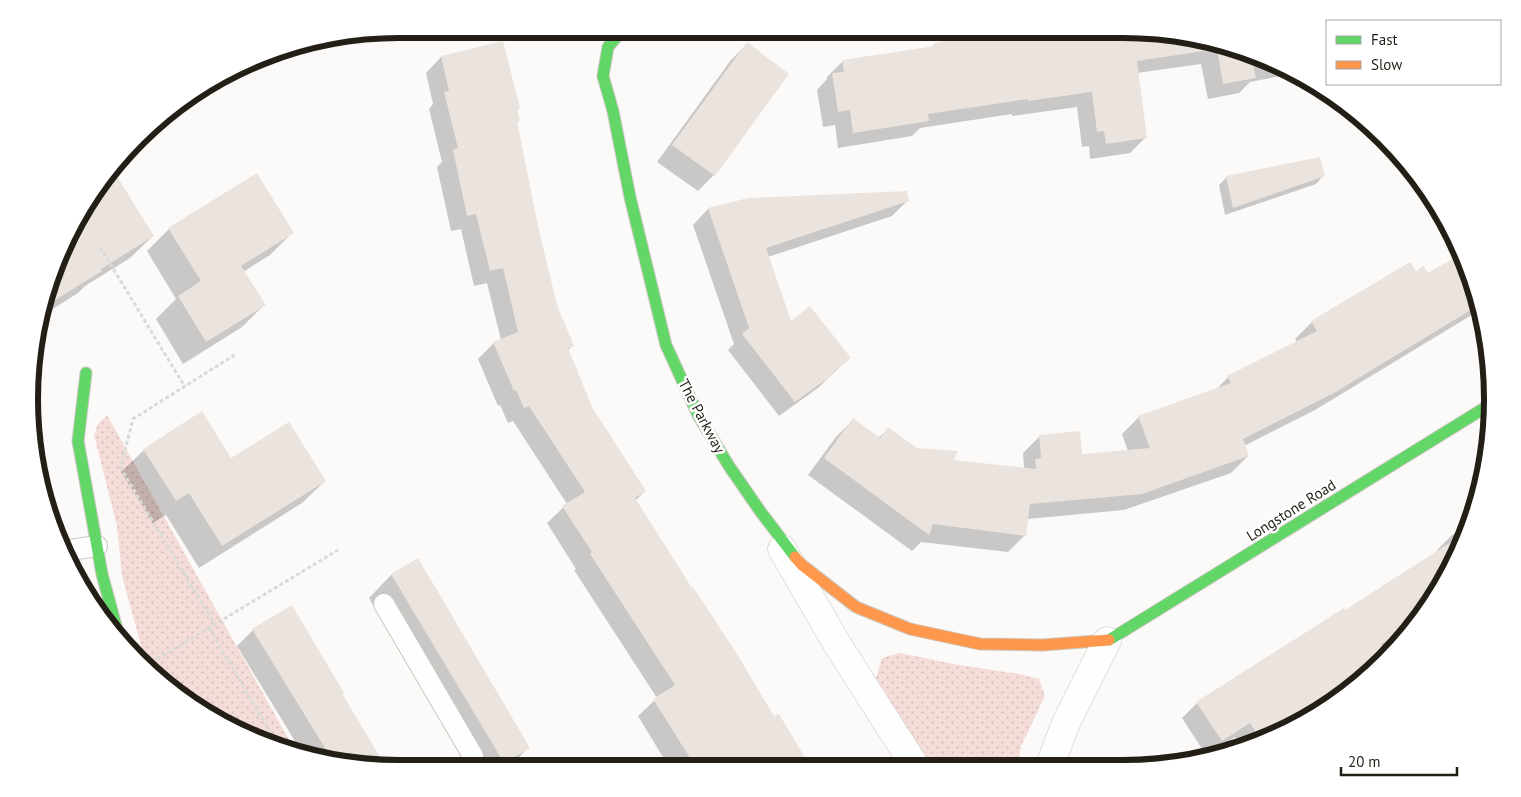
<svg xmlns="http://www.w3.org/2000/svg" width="1521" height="797" font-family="'PT Sans',sans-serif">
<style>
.grass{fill:url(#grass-dots)}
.shadow{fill:#0003}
.building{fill:#ebe3dd}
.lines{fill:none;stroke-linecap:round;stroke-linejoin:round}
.lane-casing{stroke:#cac7c1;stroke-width:22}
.street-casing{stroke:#cac7c1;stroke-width:29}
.fast-casing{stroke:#cac7c1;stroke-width:13}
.slow-casing{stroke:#cac7c1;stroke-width:13}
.path{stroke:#dadad9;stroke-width:3;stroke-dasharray:4 2.5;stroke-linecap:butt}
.lane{stroke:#fffefe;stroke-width:20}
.street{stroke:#fffefe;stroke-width:28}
.fast{stroke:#63d668;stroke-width:11}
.slow{stroke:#ff974d;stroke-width:11}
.labels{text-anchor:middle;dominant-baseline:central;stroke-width:5;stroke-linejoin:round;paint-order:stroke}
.street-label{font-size:15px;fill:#231f16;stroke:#fff}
.rim{fill:none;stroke:#231f16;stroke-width:6}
</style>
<defs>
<pattern id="grass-dots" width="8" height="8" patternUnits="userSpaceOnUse" patternTransform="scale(1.25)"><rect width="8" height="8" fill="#f4ddd9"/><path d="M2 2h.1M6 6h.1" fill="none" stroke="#d1bdba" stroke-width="1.8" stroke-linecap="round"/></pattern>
</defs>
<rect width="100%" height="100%" fill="#fcfaf8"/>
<path class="grass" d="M 398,29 L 425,29 L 280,51 L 279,49 Z
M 107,415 L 297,754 L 235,730 L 161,677 L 142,649 L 122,576 L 117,526 L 94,435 L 98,424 Z
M 900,653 L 959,665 L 1019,674 L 1039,679 L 1045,696 L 1021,746 L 1018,766 L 931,766 L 876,678 L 882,658 Z"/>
<path class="shadow" d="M 989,29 L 1146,30 L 1218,41 L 1286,67 L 1296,73 L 1250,82 L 1239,93 L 1208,99 L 1201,64 L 1137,73 L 1146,137 L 1130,153 L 1090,159 L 1089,146 L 1082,147 L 1077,107 L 1012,116 L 1012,114 L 920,128 L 912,136 L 838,148 L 835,125 L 823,127 L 817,90 L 827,79 L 827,77 L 843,61 L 931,48 L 935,44 L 941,43 L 948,35 Z
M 747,44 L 714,175 L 698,191 L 657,162 L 731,60 Z
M 441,57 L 519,108 L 517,110 L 519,120 L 516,123 L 537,226 L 556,305 L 573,345 L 567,351 L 591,407 L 645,491 L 635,501 L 774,718 L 778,716 L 809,766 L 669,767 L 638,716 L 657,698 L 574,570 L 576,569 L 547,523 L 567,504 L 513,421 L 508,423 L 500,405 L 498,406 L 478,359 L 494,343 L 501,340 L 487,283 L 474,286 L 461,229 L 451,231 L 437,167 L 442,162 L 429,109 L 433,104 L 426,73 Z
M 112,171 L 153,236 L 130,258 L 85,286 L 78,293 L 40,317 L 41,303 L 91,193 Z
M 1324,175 L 1316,184 L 1225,215 L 1219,185 L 1227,177 Z
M 749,200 L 908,200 L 892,216 L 768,257 L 790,323 L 849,358 L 818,388 L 779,416 L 728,350 L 734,344 L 693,225 L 708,209 Z
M 169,229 L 292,233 L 270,255 L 243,272 L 264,305 L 242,327 L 183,364 L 156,319 L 176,299 L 147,251 Z
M 1410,263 L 1416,273 L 1473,280 L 1480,310 L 1315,410 L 1244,446 L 1248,456 L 1231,473 L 1124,510 L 1027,519 L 1025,535 L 1008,552 L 921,542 L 912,551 L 808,475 L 836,437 L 853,420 L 878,438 L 888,429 L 917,450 L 952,461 L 1024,469 L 1023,453 L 1040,436 L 1081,455 L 1128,451 L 1122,434 L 1139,417 L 1216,390 L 1228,377 L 1297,342 L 1295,339 L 1312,322 Z
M 144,450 L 231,460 L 325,481 L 302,503 L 199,568 L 166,515 L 153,523 L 121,472 Z
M 48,468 L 56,528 L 55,530 L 41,494 L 37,470 Z
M 1469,524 L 1454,562 L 1409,629 L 1381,647 L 1387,655 L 1347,692 L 1338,698 L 1335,694 L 1264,740 L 1241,746 L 1235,737 L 1206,755 L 1182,718 L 1197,703 L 1345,612 L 1438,552 L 1437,550 L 1452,535 Z
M 417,560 L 529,747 L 509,767 L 470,767 L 369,598 L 391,575 Z
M 291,607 L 385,767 L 375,767 L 304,756 L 237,646 L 253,630 Z"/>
<path class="building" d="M 980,29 L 1146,30 L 1218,41 L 1251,54 L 1256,78 L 1223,84 L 1217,49 L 1137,61 L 1147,138 L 1106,144 L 1104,131 L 1097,132 L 1092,92 L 1028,101 L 1028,99 L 928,114 L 929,121 L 853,133 L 850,110 L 838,112 L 832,73 L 844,72 L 842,60 L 935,46 L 934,43 L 948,40 L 948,34 Z
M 503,41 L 520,108 L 517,109 L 520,121 L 517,121 L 538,226 L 557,305 L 574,346 L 568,348 L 592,407 L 646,491 L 635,498 L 692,588 L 693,587 L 737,654 L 774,716 L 779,714 L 810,766 L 695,766 L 653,699 L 675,685 L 590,554 L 592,552 L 562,506 L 585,492 L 529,406 L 524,408 L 516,390 L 514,391 L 493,342 L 518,332 L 503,268 L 490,271 L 476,214 L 467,216 L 453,150 L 458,148 L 444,92 L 449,91 L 441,56 Z
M 747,42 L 789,74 L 715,176 L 672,145 Z
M 1320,157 L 1325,176 L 1233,208 L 1226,176 Z
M 113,170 L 154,236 L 101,269 L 102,271 L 41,309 L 41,303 L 91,193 Z
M 257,173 L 294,233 L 241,266 L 266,305 L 206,342 L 178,296 L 201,281 L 168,228 Z
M 907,191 L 909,201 L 766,248 L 791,321 L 810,306 L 851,358 L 833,372 L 835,373 L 795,402 L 742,334 L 749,328 L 708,208 L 748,198 Z
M 1461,254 L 1473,280 L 1479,305 L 1334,393 L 1243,439 L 1249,456 L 1142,494 L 1030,504 L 1026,536 L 933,524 L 929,535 L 824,458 L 853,418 L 880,438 L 888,427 L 917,448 L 958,451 L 954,460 L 1036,469 L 1035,459 L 1041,458 L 1039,435 L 1080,431 L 1082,454 L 1150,448 L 1138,416 L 1231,383 L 1227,376 L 1317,331 L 1311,321 L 1410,262 L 1416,271 L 1424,266 L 1428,273 Z
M 202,411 L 231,458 L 289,422 L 326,481 L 222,546 L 189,493 L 176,501 L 143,449 Z
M 1465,533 L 1454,562 L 1414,622 L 1381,644 L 1388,654 L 1354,686 L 1351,680 L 1260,739 L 1250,723 L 1222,741 L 1196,702 L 1344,608 L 1345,610 Z
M 418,558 L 530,748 L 504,763 L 391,574 Z
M 292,605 L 344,693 L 342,694 L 386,767 L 375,767 L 333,761 L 252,629 Z"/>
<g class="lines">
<g class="lane-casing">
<path id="lane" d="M 63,551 L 97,546
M 384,604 L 473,756 L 473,767"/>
</g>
<g class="street-casing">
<path id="street" d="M 782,549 L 837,644 L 915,766
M 1050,765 L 1066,723 L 1107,641"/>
</g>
<g class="fast-casing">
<path id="fast" d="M 623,29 L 608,47 L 603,76 L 613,111 L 630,197 L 666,345 L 698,415 L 729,466 L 760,511 L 795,557
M 86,373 L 78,441 L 102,574 L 118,633
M 1109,640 L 1491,404"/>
</g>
<g class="slow-casing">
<path id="slow" d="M 795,557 L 802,565 L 856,607 L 910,629 L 980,644 L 1043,645 L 1109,640"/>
</g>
<path class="path" d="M 100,247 L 185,387
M 120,467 L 215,625
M 120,470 L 133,419 L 236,354
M 209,628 L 279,747
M 146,666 L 338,550"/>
<use href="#lane" class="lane"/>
<use href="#street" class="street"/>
<use href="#fast" class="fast"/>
<use href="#slow" class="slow"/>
</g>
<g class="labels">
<g class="street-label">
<text transform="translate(702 416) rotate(62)">The Parkway</text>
<text transform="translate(1291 510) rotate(-32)">Longstone Road</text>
</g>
</g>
<path d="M0 0H1521V797H0ZM399 38H1123A361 361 0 0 1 1484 399V399A361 361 0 0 1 1123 760H399A361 361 0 0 1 38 399V399A361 361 0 0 1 399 38Z" fill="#fff" fill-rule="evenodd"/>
<path class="rim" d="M399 38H1123A361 361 0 0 1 1484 399V399A361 361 0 0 1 1123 760H399A361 361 0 0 1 38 399V399A361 361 0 0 1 399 38Z"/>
<rect x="1326" y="20" width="175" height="65" fill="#ffffff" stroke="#a7a5a2"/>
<rect x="1336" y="36" width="25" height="8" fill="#63d668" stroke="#a7a5a2"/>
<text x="1371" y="45" font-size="15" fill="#231f16">Fast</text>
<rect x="1336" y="61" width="25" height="8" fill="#ff974d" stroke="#a7a5a2"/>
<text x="1371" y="70" font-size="15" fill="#231f16">Slow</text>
<path d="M1341 767v8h116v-8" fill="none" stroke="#231f16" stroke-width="2.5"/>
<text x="1348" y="767" font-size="15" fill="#231f16" stroke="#ffffff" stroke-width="4" paint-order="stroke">20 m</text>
</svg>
